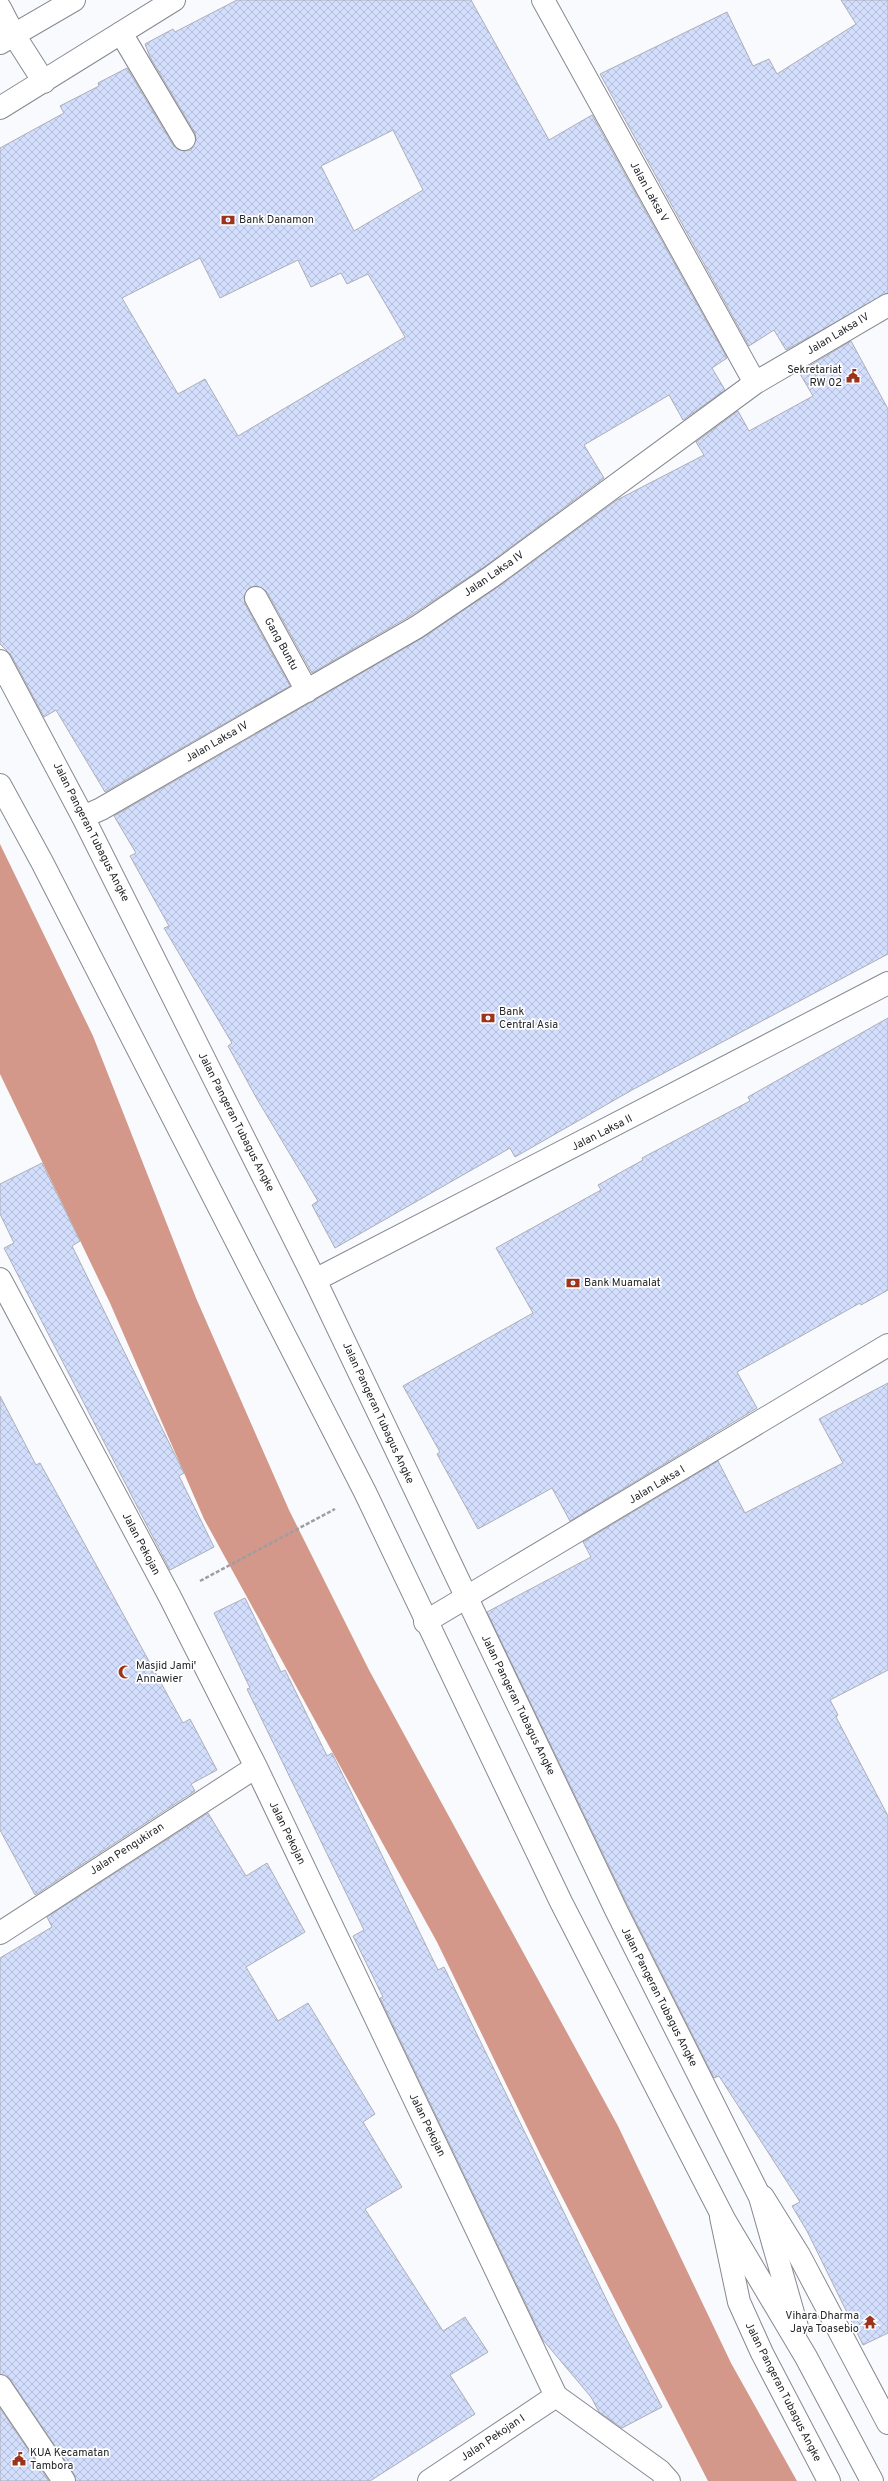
<svg xmlns="http://www.w3.org/2000/svg" width="888" height="2481" font-family="Overpass,sans-serif">
<style>
.water{fill:#d39889}
.building{fill:url(#building-cross-hatch);stroke:#adafb7;fill-rule:evenodd}
.lines{fill:none;stroke-linecap:round;stroke-linejoin:round}
.minor-casing{stroke:#878990;stroke-width:24}
.major-casing{stroke:#878990;stroke-width:24}
.path{stroke:#9d9ea2;stroke-width:2.5;stroke-dasharray:4 2;stroke-linecap:butt}
.minor{stroke:#fff;stroke-width:22}
.major{stroke:#fff;stroke-width:22}
.labels{text-anchor:middle;dominant-baseline:central;stroke-width:3.5;stroke-linejoin:round;paint-order:stroke}
.street-label{font-size:11px;fill:#242528;stroke:#fff}
.poi-label{font-size:11px;fill:#242528;stroke:#fff;text-anchor:start}
</style>
<defs>
<pattern id="building-cross-hatch" width="8" height="8" patternUnits="userSpaceOnUse"><rect width="8" height="8" fill="#d3defd"/><path d="M0 0l8 8M0 8l8-8" fill="none" stroke="#b5bed9"/></pattern>
</defs>
<rect width="100%" height="100%" fill="#f9fafe"/>
<path class="water" d="M 0,844 L 93,1036 L 196,1298 L 289,1510 L 369,1670 L 618,2126 L 731,2363 L 797,2481 L 708,2481 L 541,2156 L 437,1942 L 204,1519 L 110,1303 L 0,1074 Z"/>
<path class="building" d="M 237,0 L 471,0 L 549,140 L 592,115 L 727,358 L 712,368 L 725,390 L 683,420 L 669,395 L 584,445 L 604,478 L 484,567 L 410,616 L 312,673 L 267,592 L 257,586 L 250,587 L 244,597 L 245,604 L 290,686 L 105,792 L 56,710 L 44,717 L 11,655 L 0,644 L 0,148 L 64,113 L 60,106 L 99,86 L 98,83 L 127,68 L 173,145 L 184,151 L 191,150 L 196,139 L 195,133 L 150,57 L 145,44 L 173,29 L 175,32 ZM 393,130 L 423,190 L 354,231 L 321,166 ZM 200,258 L 220,298 L 298,260 L 311,287 L 341,273 L 347,284 L 368,274 L 405,337 L 238,436 L 205,379 L 178,394 L 122,298 Z
M 841,0 L 888,0 L 888,293 L 786,350 L 774,330 L 749,346 L 600,74 L 727,12 L 753,66 L 769,59 L 777,74 L 856,24 Z
M 851,341 L 888,409 L 888,954 L 632,1090 L 515,1157 L 510,1148 L 335,1248 L 312,1205 L 318,1201 L 257,1099 L 228,1046 L 232,1043 L 164,928 L 169,926 L 130,856 L 136,853 L 114,816 L 424,637 L 498,587 L 617,500 L 704,455 L 696,442 L 738,411 L 749,431 L 813,396 L 799,372 Z
M 888,1018 L 888,1290 L 861,1305 L 860,1303 L 737,1372 L 757,1408 L 570,1521 L 552,1488 L 478,1529 L 437,1454 L 440,1452 L 403,1386 L 533,1313 L 496,1248 L 601,1190 L 598,1185 L 643,1160 L 642,1158 L 750,1101 L 748,1097 Z
M 42,1163 L 80,1241 L 72,1246 L 184,1473 L 179,1476 L 214,1547 L 170,1570 L 4,1248 L 14,1243 L 0,1214 L 0,1184 Z
M 888,1383 L 888,1670 L 830,1700 L 838,1715 L 836,1717 L 888,1816 L 888,2333 L 863,2345 L 807,2231 L 792,2206 L 800,2202 L 719,2076 L 714,2078 L 627,1904 L 487,1612 L 591,1557 L 583,1542 L 718,1461 L 745,1513 L 843,1463 L 819,1419 Z
M 0,1396 L 36,1465 L 40,1463 L 183,1723 L 190,1719 L 217,1770 L 191,1784 L 195,1791 L 35,1895 L 0,1830 Z
M 245,1598 L 281,1672 L 285,1670 L 327,1756 L 332,1753 L 438,1970 L 444,1967 L 615,2317 L 662,2407 L 622,2428 L 599,2412 L 591,2397 L 543,2340 L 380,1998 L 383,1997 L 353,1936 L 364,1930 L 247,1689 L 250,1688 L 214,1613 Z
M 208,1813 L 246,1876 L 267,1863 L 305,1932 L 246,1967 L 278,2021 L 308,2003 L 375,2114 L 363,2122 L 402,2187 L 365,2209 L 443,2331 L 465,2317 L 488,2352 L 450,2375 L 475,2414 L 370,2481 L 76,2481 L 74,2474 L 10,2379 L 0,2374 L 0,1958 L 52,1927 L 47,1917 Z
M 0,2408 L 49,2481 L 0,2481 Z"/>
<g class="lines">
<g class="minor-casing">
<path id="minor" d="M 543,0 L 755,383
M 0,8 L 14,35
M 121,33 L 184,139
M 256,598 L 307,691
M 83,817 L 101,809 L 417,627 L 491,577 L 755,383 L 888,305
M 0,1279 L 170,1597 L 256,1767 L 556,2396 L 660,2471 L 669,2481
M 315,1280 L 888,983
M 425,1622 L 888,1345
M 0,1933 L 256,1767
M 763,2197 L 799,2255 L 888,2423
M 721,2217 L 739,2302 L 762,2353 L 829,2481
M 0,2386 L 64,2481
M 429,2481 L 556,2396"/>
</g>
<g class="major-casing">
<path id="major" d="M 14,35 L 44,82
M 0,43 L 74,0
M 0,108 L 174,0
M 0,661 L 83,817 L 315,1280 L 616,1910 L 760,2197 L 797,2327
M 0,785 L 42,862 L 365,1492 L 561,1902 L 725,2221 L 806,2357 L 872,2481"/>
</g>
<path class="path" d="M 200,1581 L 335,1509"/>
<use href="#minor" class="minor"/>
<use href="#major" class="major"/>
</g>
<defs>
<g id="bank-bare" transform="scale(1.08)"><path d="M-6-4H6V4H-6ZM0-2.3a2.3 2.3 0 1 0 0 4.6a2.3 2.3 0 1 0 0-4.6Z" fill="#9c341c" stroke="#fff" stroke-width="2.5" paint-order="stroke"/></g>
<g id="civic-bare" transform="scale(1.08)"><path d="M-.6-6.5H3V-4.5H.6V-3L4-1V1h2V6H-6V1h2V-1L-.6-3ZM-1.2 2.5V6h2.4V2.5Z" fill="#9c341c" stroke="#fff" stroke-width="2.5" paint-order="stroke"/></g>
<g id="mosque-bare" transform="scale(1.08)"><path d="M3.5-4.9A6 6 0 1 0 3.5 4.9A5 5 0 1 1 3.5-4.9Z" fill="#9c341c" stroke="#fff" stroke-width="2.5" paint-order="stroke"/></g>
<g id="temple-bare" transform="scale(1.08)"><path d="M0-6L5-2H3V0L6.5 2.5H4V6H1.5V3h-3V6H-4V2.5H-6.5L-3 0V-2H-5Z" fill="#9c341c" stroke="#fff" stroke-width="2.5" paint-order="stroke"/></g>
</defs>
<g fill-rule="evenodd">
<use href="#bank-bare" x="228" y="220"/>
<use href="#civic-bare" x="853" y="376"/>
<use href="#bank-bare" x="488" y="1018"/>
<use href="#bank-bare" x="573" y="1283"/>
<use href="#mosque-bare" x="125" y="1672"/>
<use href="#temple-bare" x="870" y="2322"/>
<use href="#civic-bare" x="19" y="2459"/>
</g>
<g class="labels">
<g class="street-label">
<text transform="translate(649 192) rotate(61)">Jalan Laksa V</text>
<text transform="translate(838 334) rotate(-31)">Jalan Laksa IV</text>
<text transform="translate(494 574) rotate(-35)">Jalan Laksa IV</text>
<text transform="translate(281 644) rotate(61)">Gang Buntu</text>
<text transform="translate(217 742) rotate(-30)">Jalan Laksa IV</text>
<text transform="translate(91 832) rotate(63)">Jalan Pangeran Tubagus Angke</text>
<text transform="translate(236 1122) rotate(63)">Jalan Pangeran Tubagus Angke</text>
<text transform="translate(602 1133) rotate(-27)">Jalan Laksa II</text>
<text transform="translate(378 1413) rotate(65)">Jalan Pangeran Tubagus Angke</text>
<text transform="translate(657 1485) rotate(-31)">Jalan Laksa I</text>
<text transform="translate(141 1544) rotate(62)">Jalan Pekojan</text>
<text transform="translate(518 1705) rotate(64)">Jalan Pangeran Tubagus Angke</text>
<text transform="translate(287 1833) rotate(64)">Jalan Pekojan</text>
<text transform="translate(127 1849) rotate(-33)">Jalan Pengukiran</text>
<text transform="translate(659 1997) rotate(63)">Jalan Pangeran Tubagus Angke</text>
<text transform="translate(427 2125) rotate(64)">Jalan Pekojan</text>
<text transform="translate(783 2392) rotate(63)">Jalan Pangeran Tubagus Angke</text>
<text transform="translate(493 2438) rotate(-34)">Jalan Pekojan I</text>
</g>
<g class="poi-label">
<text x="239" y="220">Bank Danamon</text>
<text x="842" y="370" text-anchor="end">Sekretariat<tspan x="842" dy="13">RW 02</tspan></text>
<text x="499" y="1012">Bank<tspan x="499" dy="13">Central Asia</tspan></text>
<text x="584" y="1283">Bank Muamalat</text>
<text x="136" y="1666">Masjid Jami'<tspan x="136" dy="13">Annawier</tspan></text>
<text x="859" y="2316" text-anchor="end">Vihara Dharma<tspan x="859" dy="13">Jaya Toasebio</tspan></text>
<text x="30" y="2453">KUA Kecamatan<tspan x="30" dy="13">Tambora</tspan></text>
</g>
</g>
</svg>
